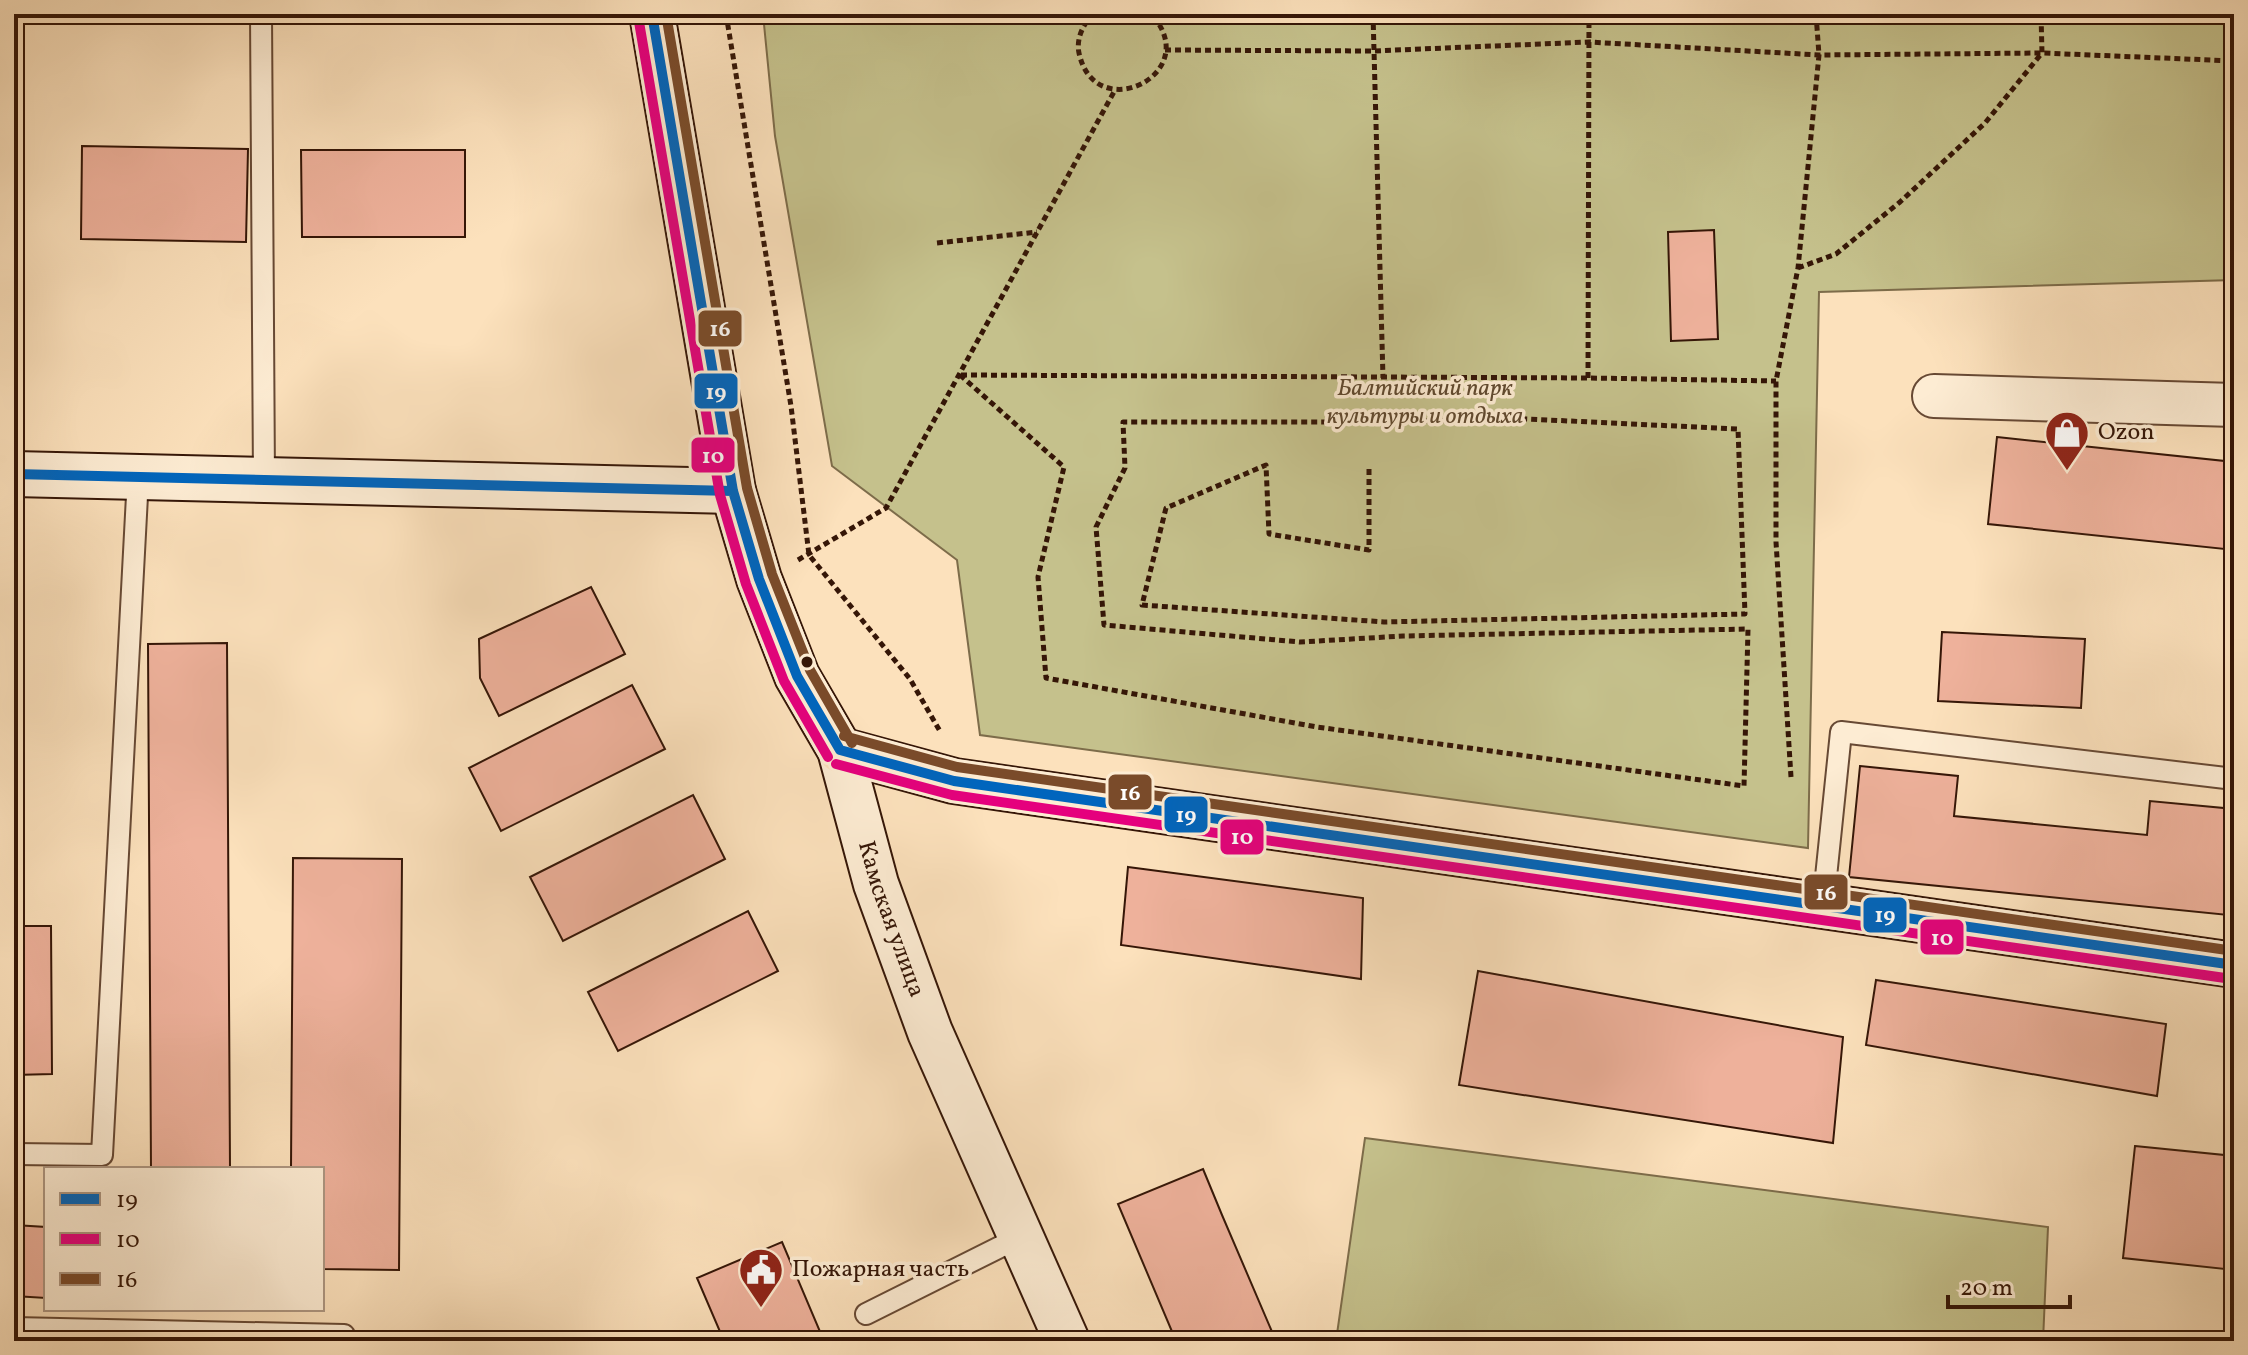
<svg xmlns="http://www.w3.org/2000/svg" width="2248" height="1355" font-family="Vollkorn,serif">
<style>
.green{fill:#c5c18c;stroke:#7d6c4a;stroke-width:2}
.building{fill:#eeb19b;stroke:#351607;stroke-width:2}
.lines{fill:none;stroke-linecap:round;stroke-linejoin:round}
.lane-casing{stroke:#674934;stroke-width:24}
.street-casing{stroke:#674934;stroke-width:46}
.secondary-casing{stroke:#351607;stroke-width:48}
.primary-casing{stroke:#351607;stroke-width:48}
.path{stroke:#351607;stroke-width:5;stroke-dasharray:6 4;stroke-linecap:butt}
.lane{stroke:#fdecd3;stroke-width:20}
.street{stroke:#fdecd3;stroke-width:42}
.secondary{stroke:#fdecd3;stroke-width:44}
.primary{stroke:#fce1bc;stroke-width:44}
.bus-1-casing{stroke:#fdecd3;stroke-width:16}
.bus-2-casing{stroke:#fdecd3;stroke-width:16}
.bus-3-casing{stroke:#fdecd3;stroke-width:16}
.bus-1{stroke:#0065bd;stroke-width:10}
.bus-2{stroke:#e5007d;stroke-width:10}
.bus-3{stroke:#7a4b2a;stroke-width:10}
.bus-dot{fill:#351607;stroke:#fdecd3;stroke-width:3}
.labels{text-anchor:middle;dominant-baseline:central;stroke-width:7;stroke-linejoin:round;paint-order:stroke}
.park-label{font-size:24px;font-style:italic;fill:#60492f;stroke:#fdecd3}
.poi-label{font-size:24px;fill:#351607;stroke:#fdecd3;text-anchor:start}
.street-label{font-size:24px;fill:#351607;stroke:#fdecd3}
.line-badge{stroke:#fdecd3;stroke-width:3}
.badge-label{font-size:22px;text-anchor:middle;font-weight:bold;fill:#fff}
</style>
<rect width="100%" height="100%" fill="#fce1bc"/>
<filter id="stains"><feTurbulence type="fractalNoise" baseFrequency=".0025" numOctaves="4"/><feColorMatrix values="0 0 0 0 .2 0 0 0 0 .09 0 0 0 0 .02 0 0 0 .5 -.17"/></filter>
<radialGradient id="worn" r=".72"><stop offset=".6" stop-color="#630" stop-opacity="0"/><stop offset="1" stop-color="#630" stop-opacity=".3"/></radialGradient>
<path class="green" d="M 763,14 L 2234,14 L 2234,280 L 1819,292 L 1808,848 L 980,735 L 957,560 L 832,466 L 775,136 Z
M 1365,1138 L 2048,1227 L 2043,1341 L 1336,1341 Z"/>
<path class="building" d="M 82,146 L 248,149 L 246,242 L 81,239 Z
M 301,150 L 465,150 L 465,237 L 302,237 Z
M 1714,230 L 1718,339 L 1671,341 L 1668,232 Z
M 1997,437 L 2234,462 L 2234,550 L 1988,524 Z
M 591,587 L 625,654 L 499,716 L 480,678 L 479,639 Z
M 1942,632 L 2085,639 L 2081,708 L 1938,701 Z
M 227,643 L 230,1169 L 151,1169 L 148,644 Z
M 632,685 L 665,749 L 501,831 L 469,768 Z
M 1860,766 L 1958,776 L 1954,816 L 2147,835 L 2150,801 L 2234,809 L 2234,858 L 2228,915 L 1849,877 Z
M 693,795 L 725,859 L 563,941 L 530,877 Z
M 293,858 L 402,859 L 399,1270 L 322,1269 L 322,1169 L 291,1169 Z
M 1128,867 L 1363,898 L 1361,979 L 1121,945 Z
M 748,911 L 778,971 L 618,1051 L 588,992 Z
M 14,926 L 51,926 L 52,1074 L 14,1075 Z
M 1478,971 L 1843,1037 L 1833,1143 L 1459,1085 Z
M 1876,980 L 2166,1024 L 2157,1096 L 1866,1045 Z
M 2135,1146 L 2234,1156 L 2234,1270 L 2123,1258 Z
M 1203,1169 L 1222,1215 L 1276,1341 L 1176,1341 L 1118,1204 Z
M 14,1225 L 46,1227 L 46,1298 L 14,1296 Z
M 782,1242 L 824,1341 L 724,1341 L 697,1278 Z"/>
<g class="lines">
<g class="lane-casing">
<path id="lane" d="M 261,14 L 264,480
M 1823,906 L 1841,732 L 2234,779
M 14,1154 L 102,1155 L 138,477
M 866,1314 L 1022,1236
M 14,1328 L 344,1335"/>
</g>
<g class="street-casing">
<path id="street" d="M 1934,396 L 2234,405"/>
</g>
<g class="secondary-casing">
<g id="secondary">
<path id="s1" d="M 652,14 L 733,491 L 759,579 L 797,676 L 840,750 L 876,884 L 930,1032 L 1067,1341"/>
<path d="M 14,474 L 733,491"/>
</g>
</g>
<g class="primary-casing">
<path id="primary" d="M 840,750 L 954,781 L 2234,965"/>
</g>
<path class="path" d="M 726,14 L 791,406 L 809,555 L 910,679 L 941,733
M 1094,14 C 1083,23 1076,39 1079,53 C 1095,128 1206,73 1151,14
M 1373,14 L 1383,378
M 1165,50 L 1374,51 L 1589,42 L 1819,55 L 2042,53 L 2234,61
M 937,243 L 1037,232
M 1798,268 L 1836,254 L 1900,202 L 1985,123 L 2042,53 L 2041,14
M 960,375 L 1064,467 L 1038,577 L 1046,678 L 1317,727 L 1744,786 L 1748,629 L 1403,636 L 1300,642 L 1104,625 L 1096,527 L 1125,468 L 1123,422 L 1377,422 L 1527,419 L 1738,429 L 1745,614 L 1384,622 L 1142,605 L 1166,508 L 1266,465 L 1269,534 L 1369,550 L 1369,469
M 961,375 L 1588,378 L 1776,381
M 1588,378 L 1589,14
M 798,560 L 886,508 L 1115,90
M 1791,777 L 1776,542 L 1776,381 L 1798,268 L 1819,55 L 1816,14"/>
<use href="#lane" class="lane"/>
<use href="#street" class="street"/>
<use href="#secondary" class="secondary"/>
<use href="#primary" class="primary"/>
<g class="bus-1-casing">
<path id="bus-1" d="M 652,14 L 733,491 L 759,579 L 797,676 L 840,750
M 14,474 L 733,491
M 840,750 L 954,781 L 2234,965"/>
</g>
<g class="bus-2-casing">
<path id="bus-2" d="M 638,16 L 720,495 L 746,584 L 784,681 L 828,757
M 836,764 L 952,795 L 2232,979"/>
</g>
<g class="bus-3-casing">
<path id="bus-3" d="M 666,14 L 747,488 L 772,574 L 810,670 L 852,743
M 844,736 L 957,767 L 2234,951"/>
</g>
<use href="#bus-1" class="bus-1"/>
<use href="#bus-2" class="bus-2"/>
<use href="#bus-3" class="bus-3"/>
</g>
<defs>
<g id="shop-pin" transform="scale(2.3)"><path d="M0 17L-7.5 6A9.5 9.5 0 1 1 7.5 6Z" fill="#8f2418" stroke="#fdecd3"/><path d="M-5-2.5h2.3a2.7 3.5 0 0 1 5.4 0H5L5.5 6h-11ZM-1.5-2.5h3a1.5 2.3 0 0 0-3 0Z" fill="#fff"/></g>
<g id="civic-pin" transform="scale(2.3)"><path d="M0 17L-7.5 6A9.5 9.5 0 1 1 7.5 6Z" fill="#8f2418" stroke="#fdecd3"/><path d="M-.6-6.5H3V-4.5H.6V-3L4-1V1h2V6H-6V1h2V-1L-.6-3ZM-1.2 2.5V6h2.4V2.5Z" fill="#fff"/></g>
</defs>
<g fill-rule="evenodd">
<use href="#shop-pin" x="2067" y="433"/>
<use href="#civic-pin" x="761" y="1270"/>
</g>
<circle class="bus-dot" cx="807" cy="662" r="7"/>
<g class="labels">
<g class="park-label">
<text x="1425" y="389">Балтийский парк<tspan x="1425" dy="28">культуры и отдыха</tspan></text>
</g>
<g class="poi-label">
<text x="2098" y="433">Ozon</text>
<text x="792" y="1270">Пожарная часть</text>
</g>
<g class="street-label">
<text stroke="none"><textPath href="#s1" startOffset="942">Камская улица</textPath></text>
</g>
</g>
<g class="line-badge">
<rect x="697" y="309" width="46" height="39" rx="8" fill="#7a4b2a"/>
<rect x="693" y="372" width="46" height="38" rx="8" fill="#0065bd"/>
<rect x="690" y="436" width="46" height="38" rx="8" fill="#e5007d"/>
<rect x="1107" y="773" width="46" height="38" rx="8" fill="#7a4b2a"/>
<rect x="1163" y="795" width="46" height="39" rx="8" fill="#0065bd"/>
<rect x="1219" y="818" width="46" height="38" rx="8" fill="#e5007d"/>
<rect x="1803" y="873" width="46" height="38" rx="8" fill="#7a4b2a"/>
<rect x="1862" y="896" width="46" height="38" rx="8" fill="#0065bd"/>
<rect x="1919" y="918" width="46" height="38" rx="8" fill="#e5007d"/>
</g>
<g class="badge-label">
<text x="720" y="336">16</text>
<text x="716" y="399">19</text>
<text x="713" y="463">10</text>
<text x="1130" y="800">16</text>
<text x="1186" y="822">19</text>
<text x="1242" y="844">10</text>
<text x="1826" y="900">16</text>
<text x="1885" y="922">19</text>
<text x="1942" y="945">10</text>
</g>
<rect width="2248" height="1355" fill="none" stroke="#fce1bc" stroke-width="48"/>
<rect x="16" y="16" width="2216" height="1323" fill="none" stroke="#351607" stroke-width="4"/>
<rect x="24" y="24" width="2200" height="1307" fill="none" stroke="#351607" stroke-width="2"/>
<rect x="44" y="1167" width="280" height="144" fill="#fdecd3" stroke="#ad9681" stroke-width="2"/>
<rect x="60" y="1193" width="40" height="12" fill="#0065bd" stroke="#ad9681" stroke-width="2"/>
<text x="116" y="1207" font-size="24" fill="#351607">19</text>
<rect x="60" y="1233" width="40" height="12" fill="#e5007d" stroke="#ad9681" stroke-width="2"/>
<text x="116" y="1247" font-size="24" fill="#351607">10</text>
<rect x="60" y="1273" width="40" height="12" fill="#7a4b2a" stroke="#ad9681" stroke-width="2"/>
<text x="116" y="1287" font-size="24" fill="#351607">16</text>
<path d="M1948 1295v12h122v-12" fill="none" stroke="#351607" stroke-width="4"/>
<text x="1960" y="1295" font-size="24" fill="#351607" stroke="#fdecd3" stroke-width="6" paint-order="stroke">20 m</text>
<rect width="100%" height="100%" filter="url(#stains)"/>
<rect width="100%" height="100%" fill="url(#worn)"/>
</svg>
